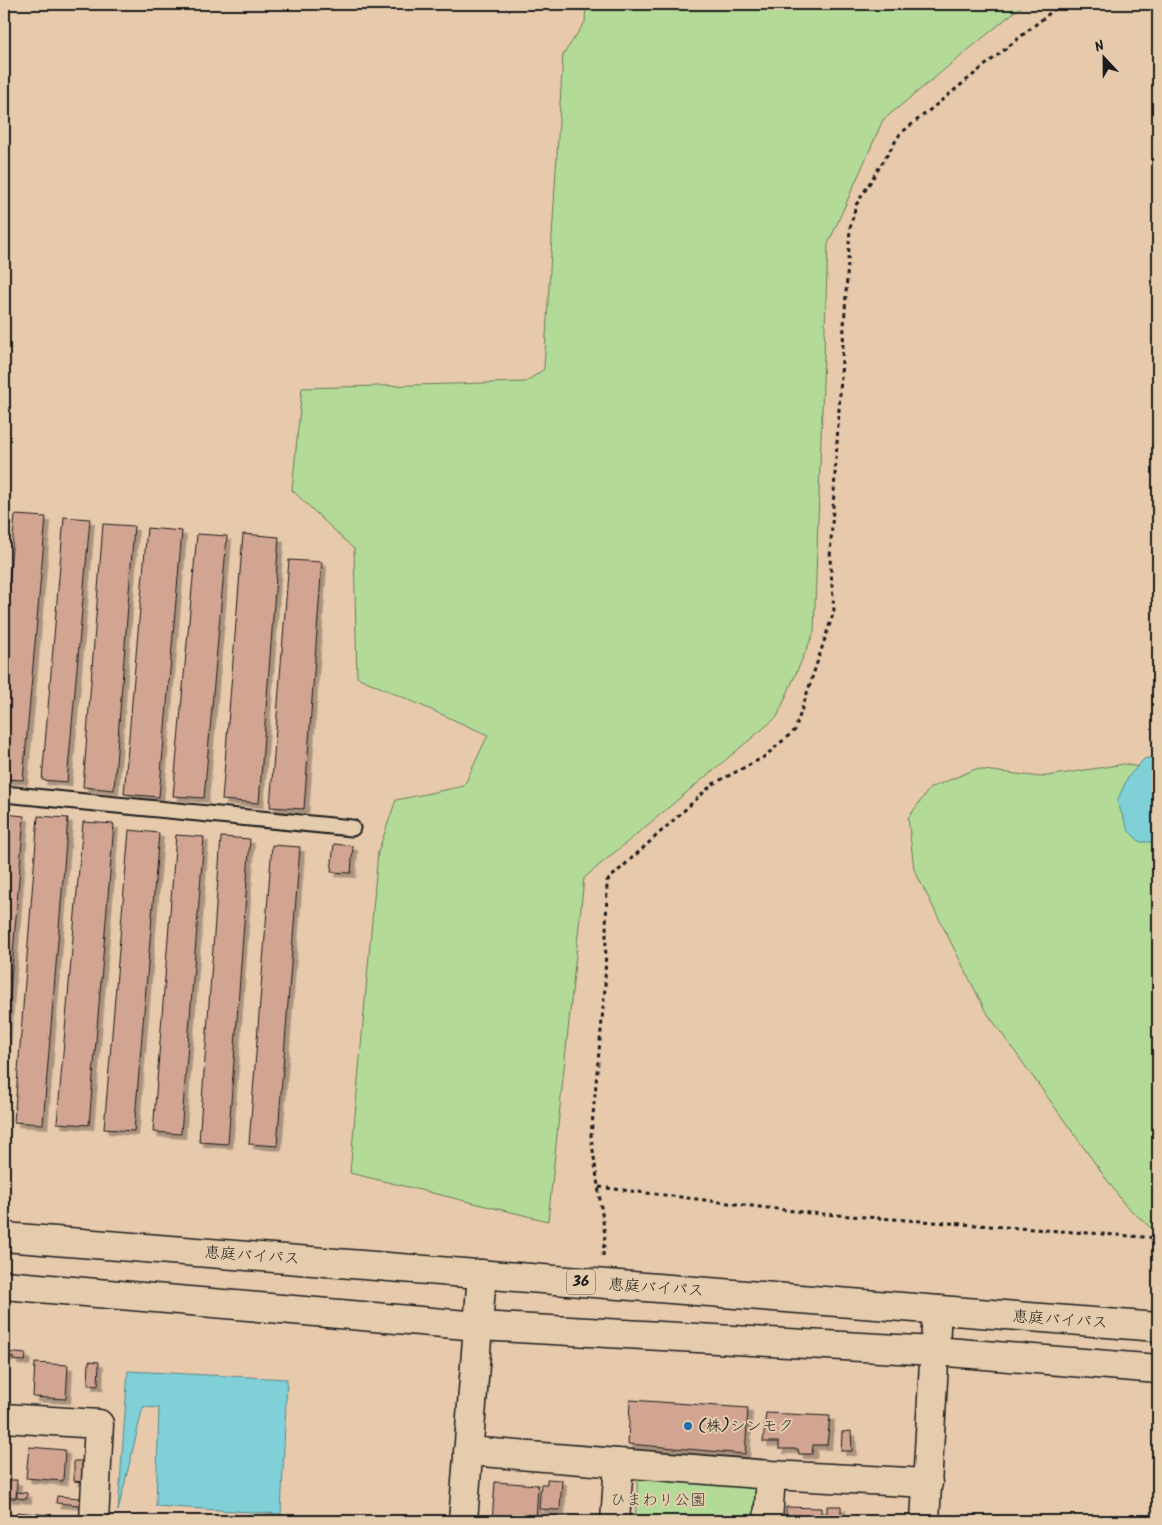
<svg xmlns="http://www.w3.org/2000/svg" width="1162" height="1525" font-family="Kalam,'Klee One',sans-serif">
<style>
.green{fill:#b3db97;stroke:#687c5a}
.water{fill:#7fd0d7;stroke:#57888c}
.building{fill:#d2a492;stroke:#1c1c1c;filter:url(#shadow)}
.lines{fill:none;stroke-linecap:round;stroke-linejoin:round}
.lane-casing{stroke:#1c1c1c;stroke-width:19}
.street-casing{stroke:#1c1c1c;stroke-width:31}
.highway-casing{stroke:#1c1c1c;stroke-width:31}
.path{stroke:#1c1c1c;stroke-width:3;stroke-dasharray:4 4;stroke-linecap:butt}
.lane{stroke:#e4ccad;stroke-width:15}
.street{stroke:#e4ccad;stroke-width:28}
.highway{stroke:#e4ccad;stroke-width:28}
.poi-dot{fill:#1f6fb2;stroke:#e4ccad;stroke-width:2}
.labels{text-anchor:middle;dominant-baseline:central;stroke-width:4;stroke-linejoin:round;paint-order:stroke}
.shield{fill:#e4ccad;stroke:#585148;stroke-width:1}
.shield-label{font-size:15px;font-weight:bold;fill:#1c1c1c}
.street-label{font-size:16px;fill:#1c1c1c;stroke:#e4ccad}
.poi-label{font-size:16px;fill:#1c1c1c;stroke:#e4ccad;text-anchor:start}
.park-label{font-size:16px;fill:#3a4235;stroke:#e4ccad}
</style>
<defs>
<filter id="shadow"><feDropShadow dx="4.5" dy="4.5" stdDeviation="0" flood-color="#0004"/></filter>
</defs>
<rect width="100%" height="100%" fill="#e7c9ac"/>
<filter id="ink" filterUnits="userSpaceOnUse"><feTurbulence type="fractalNoise" baseFrequency=".02" numOctaves="2"/><feDisplacementMap in="SourceGraphic" scale="10" xChannelSelector="R" yChannelSelector="G"/><feConvolveMatrix kernelMatrix="1 2 1 2 8 2 1 2 1" color-interpolation-filters="sRGB"/></filter>
<g filter="url(#ink)">
<path class="green" d="M 586,4 L 1024,4 L 883,120 L 828,244 L 814,632 L 777,717 L 584,878 L 548,1221 L 350,1173 L 378,852 L 396,800 L 464,786 L 488,735 L 357,677 L 354,549 L 292,490 L 302,388 L 526,382 L 544,369 L 563,55 L 585,22 Z
M 1124,764 L 1158,771 L 1158,1234 L 1125,1205 L 985,1010 L 914,869 L 908,818 L 930,788 L 976,769 L 1041,777 Z
M 638,1476 L 756,1486 L 753,1521 L 635,1521 Z"/>
<path class="water" d="M 1158,756 L 1158,842 L 1140,842 L 1128,830 L 1117,801 L 1128,777 L 1144,759 Z
M 128,1371 L 287,1379 L 281,1514 L 156,1506 L 159,1408 L 143,1407 L 118,1511 Z"/>
<path class="building" d="M 15,515 L 46,517 L 23,780 L 4,779 L 4,637 Z
M 64,517 L 90,519 L 67,782 L 42,780 Z
M 103,524 L 134,526 L 114,790 L 83,787 Z
M 147,528 L 182,531 L 159,797 L 124,794 Z
M 197,534 L 227,536 L 204,798 L 173,796 Z
M 243,534 L 279,537 L 259,803 L 222,800 Z
M 289,560 L 322,562 L 304,809 L 270,807 Z
M 4,814 L 24,816 L 4,1067 Z
M 38,816 L 68,818 L 43,1124 L 14,1122 Z
M 83,822 L 114,824 L 89,1125 L 57,1123 Z
M 129,830 L 159,833 L 134,1131 L 104,1129 Z
M 176,835 L 204,837 L 181,1134 L 153,1132 Z
M 221,837 L 250,839 L 228,1144 L 199,1142 Z
M 334,844 L 353,846 L 351,873 L 331,872 Z
M 272,845 L 300,847 L 277,1146 L 249,1144 Z
M 6,1352 L 26,1354 L 25,1361 L 13,1360 L 13,1357 L 5,1356 Z
M 89,1361 L 99,1362 L 98,1386 L 88,1385 Z
M 35,1363 L 68,1365 L 66,1399 L 33,1397 Z
M 630,1400 L 748,1408 L 745,1454 L 628,1444 Z
M 766,1413 L 830,1416 L 827,1445 L 813,1445 L 812,1454 L 799,1454 L 798,1449 L 779,1449 L 779,1442 L 763,1442 Z
M 851,1431 L 852,1451 L 841,1451 L 842,1432 Z
M 29,1447 L 65,1450 L 63,1481 L 26,1478 Z
M 74,1461 L 82,1461 L 82,1482 L 74,1481 Z
M 547,1479 L 562,1480 L 560,1510 L 539,1509 L 541,1484 L 547,1484 Z
M 8,1480 L 17,1480 L 16,1498 L 7,1498 Z
M 495,1482 L 538,1485 L 536,1521 L 492,1521 Z
M 17,1492 L 27,1493 L 27,1499 L 17,1498 Z
M 57,1496 L 80,1498 L 79,1505 L 56,1503 Z
M 827,1506 L 841,1506 L 841,1521 L 827,1521 Z
M 786,1507 L 821,1508 L 821,1521 L 786,1521 Z
M 17,1512 L 57,1516 L 57,1521 L 16,1521 Z
M 544,1516 L 597,1518 L 597,1521 L 544,1521 Z"/>
<g class="lines">
<g class="lane-casing">
<path id="lane" d="M 4,794 L 352,828"/>
</g>
<g class="street-casing">
<path id="street" d="M 4,1418 L 99,1424 L 94,1521
M 468,1451 L 771,1475 L 928,1483
M 463,1521 L 482,1274
M 615,1521 L 619,1463
M 768,1521 L 771,1475
M 925,1521 L 937,1310"/>
</g>
<g class="highway-casing">
<path id="highway" d="M 4,1237 L 1158,1327
M 4,1285 L 478,1326 L 935,1351 L 1158,1369"/>
</g>
<path class="path" d="M 599,1187 L 809,1213 L 1158,1238
M 603,1256 L 605,1235 L 591,1136 L 605,988 L 607,881 L 713,784 L 764,757 L 795,730 L 834,611 L 830,558 L 850,228 L 856,205 L 900,134 L 1061,4"/>
<use href="#lane" class="lane"/>
<use href="#street" class="street"/>
<use href="#highway" class="highway"/>
</g>
</g>
<circle class="poi-dot" cx="688" cy="1426" r="5"/>
<g class="labels">
<rect class="shield" x="567" y="1269.5" width="28" height="25" rx="4"/>
<g class="shield-label">
<text x="581" y="1282">36</text>
</g>
<g class="street-label">
<text transform="translate(252 1256) rotate(4)">恵庭バイパス</text>
<text transform="translate(656 1288) rotate(4)">恵庭バイパス</text>
<text transform="translate(1060 1320) rotate(4)">恵庭バイパス</text>
</g>
<g class="poi-label">
<text x="698" y="1426">(株)シンモク</text>
</g>
<g class="park-label">
<text x="658" y="1500">ひまわり公園</text>
</g>
</g>
<rect width="1162" height="1525" fill="none" stroke="#e4ccad" stroke-width="20"/>
<rect x="10" y="10" width="1142" height="1505" fill="none" stroke="#1c1c1c" stroke-width="2" filter="url(#ink)"/>
<g transform="translate(1104 58) rotate(338)" stroke="#e4ccad" stroke-width="4" paint-order="stroke">
<path d="M0-4L9 19L0 12L-9 19Z" fill="#1c1c1c"/>
<text y="-8" font-size="14" font-weight="bold" text-anchor="middle" fill="#1c1c1c">N</text>
</g>
</svg>
